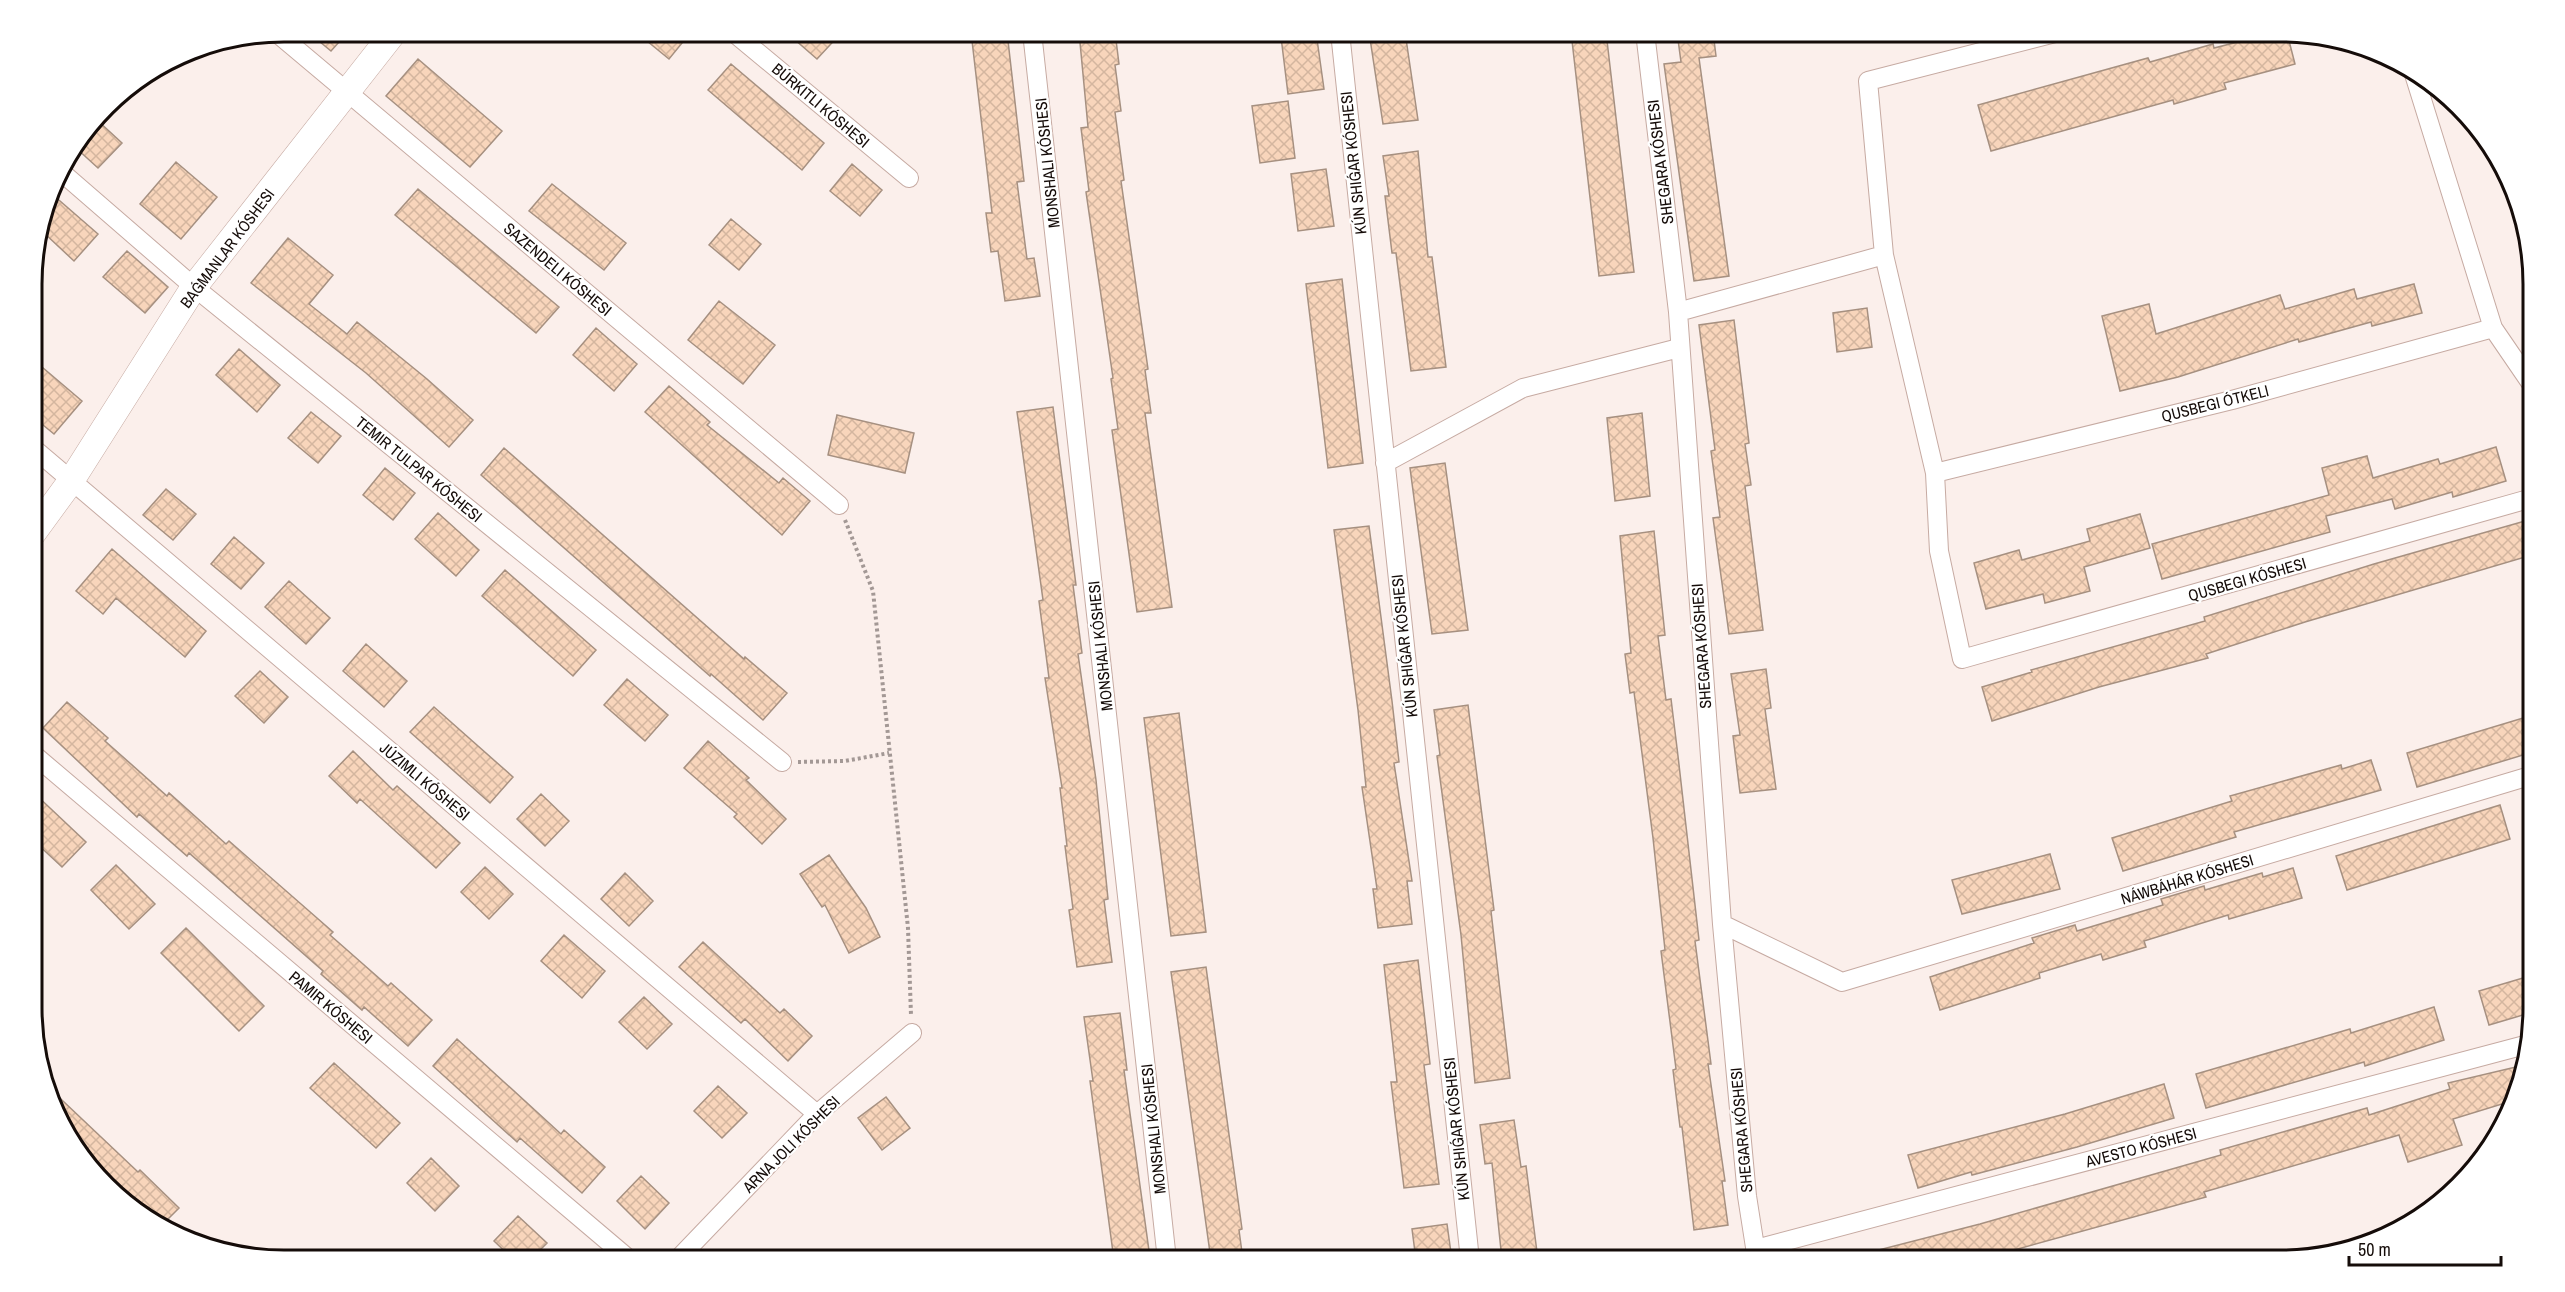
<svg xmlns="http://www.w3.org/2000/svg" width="2565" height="1292" font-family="'Archivo Narrow',sans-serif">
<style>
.building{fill:url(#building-cross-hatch);stroke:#a69080;stroke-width:1.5}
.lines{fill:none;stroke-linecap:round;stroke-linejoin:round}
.street-casing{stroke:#c6aaa2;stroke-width:20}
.secondary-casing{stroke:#c6aaa2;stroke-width:27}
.path{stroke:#a39895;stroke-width:4;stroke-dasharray:3 3;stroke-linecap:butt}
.street{stroke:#fff;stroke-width:18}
.secondary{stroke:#fff;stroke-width:26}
.labels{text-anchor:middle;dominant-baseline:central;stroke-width:4.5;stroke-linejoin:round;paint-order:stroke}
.street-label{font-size:16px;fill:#150c09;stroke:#fff}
.rim{fill:none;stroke:#150c09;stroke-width:3}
</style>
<defs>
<pattern id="building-cross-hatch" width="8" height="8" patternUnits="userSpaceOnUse" patternTransform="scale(1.5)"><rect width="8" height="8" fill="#f8d5bb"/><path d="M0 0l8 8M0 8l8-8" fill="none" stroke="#d4b69f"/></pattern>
</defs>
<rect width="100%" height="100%" fill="#fbefeb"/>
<path class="building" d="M 308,32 L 348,32 L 331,51 Z
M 636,32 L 691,32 L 669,59 Z
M 786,32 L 842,32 L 817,59 Z
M 971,32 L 1007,32 L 1024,181 L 1017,182 L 1027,259 L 1034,258 L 1040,296 L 1005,301 L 998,251 L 991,252 L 986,213 L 992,213 Z
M 1079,32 L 1115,32 L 1119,64 L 1115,65 L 1121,111 L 1115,112 L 1124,180 L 1121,181 L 1148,369 L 1145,370 L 1151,413 L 1145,413 L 1172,607 L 1137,612 L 1112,430 L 1118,429 L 1111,379 L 1113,378 L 1086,192 L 1089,191 L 1081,128 L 1088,127 Z
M 1316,32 L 1324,89 L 1288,94 L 1281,37 Z
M 1369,32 L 1405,32 L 1418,120 L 1383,124 Z
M 1571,32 L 1606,32 L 1634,272 L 1599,276 Z
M 1677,32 L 1713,32 L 1716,56 L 1699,58 L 1729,276 L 1694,281 L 1664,64 L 1681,62 Z
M 2277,32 L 2287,33 L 2295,64 L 2224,83 L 2226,89 L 2174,104 L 2173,100 L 1991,151 L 1978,105 L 2148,58 L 2150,62 L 2213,44 L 2214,48 Z
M 418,59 L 502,131 L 470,167 L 386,96 Z
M 731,64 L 824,143 L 802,170 L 708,90 Z
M 1288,101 L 1295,158 L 1260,163 L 1252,106 Z
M 97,120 L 122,143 L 98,168 L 76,148 Z
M 1418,151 L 1428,257 L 1432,257 L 1446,367 L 1411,371 L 1396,253 L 1392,253 L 1385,196 L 1389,196 L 1383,156 Z
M 176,162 L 217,197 L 181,239 L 140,204 Z
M 852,164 L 882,190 L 860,216 L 830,191 Z
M 1326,169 L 1334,226 L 1298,231 L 1291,174 Z
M 552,184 L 626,243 L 604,270 L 529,211 Z
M 418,189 L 559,307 L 536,333 L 395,215 Z
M 52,194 L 98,234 L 74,261 L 42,231 Z
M 731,219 L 761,244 L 739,270 L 709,245 Z
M 288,238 L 333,275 L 309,304 L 347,334 L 357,322 L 427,379 L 473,420 L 449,447 L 366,373 L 251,283 Z
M 127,251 L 168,287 L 145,313 L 103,277 Z
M 1342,279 L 1363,463 L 1328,468 L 1306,284 Z
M 2414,284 L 2422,313 L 2372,326 L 2371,322 L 2299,342 L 2298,339 L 2178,377 L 2120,391 L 2102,316 L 2149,304 L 2156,334 L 2280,295 L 2285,309 L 2354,289 L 2357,299 Z
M 719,301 L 775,345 L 743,384 L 688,340 Z
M 1867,308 L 1872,347 L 1837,352 L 1833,313 Z
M 1734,320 L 1749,443 L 1745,444 L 1751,485 L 1745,486 L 1763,630 L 1729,634 L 1713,518 L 1720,517 L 1711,451 L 1715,450 L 1699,325 Z
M 596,328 L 637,364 L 614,391 L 573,355 Z
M 239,349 L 280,385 L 257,412 L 216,375 Z
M 42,367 L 82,401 L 54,434 L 32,416 L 32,378 Z
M 669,386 L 710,422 L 707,425 L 779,483 L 783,478 L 810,501 L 782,535 L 645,412 Z
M 1053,407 L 1076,585 L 1073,585 L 1082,653 L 1078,654 L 1096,780 L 1108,899 L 1104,900 L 1112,962 L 1077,967 L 1069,910 L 1073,909 L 1065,846 L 1067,846 L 1060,788 L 1062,788 L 1045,678 L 1049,678 L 1039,601 L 1043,600 L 1017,412 Z
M 311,412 L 341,436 L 318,463 L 288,438 Z
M 1642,413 L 1650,496 L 1615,501 L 1607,418 Z
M 837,415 L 914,433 L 905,473 L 828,455 Z
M 2496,447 L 2506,481 L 2453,497 L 2452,492 L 2395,509 L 2392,499 L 2326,516 L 2330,532 L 2162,579 L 2152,544 L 2329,495 L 2322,468 L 2367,456 L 2373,478 L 2438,459 L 2440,464 Z
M 504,448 L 744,659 L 745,657 L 787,693 L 763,720 L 711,674 L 710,676 L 481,475 Z
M 1445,463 L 1468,630 L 1432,634 L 1410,468 Z
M 385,468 L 415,493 L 393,520 L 363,495 Z
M 166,489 L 196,514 L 173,540 L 143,515 Z
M 438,513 L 479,550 L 456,576 L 415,539 Z
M 2140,514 L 2150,548 L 2084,567 L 2090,591 L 2045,603 L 2043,594 L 1986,609 L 1974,563 L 2019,550 L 2022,560 L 2090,541 L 2087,529 Z
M 2532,519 L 2532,555 L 2305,622 L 2206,654 L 2208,658 L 2099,687 L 1992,721 L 1982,687 L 2032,672 L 2031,670 L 2205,621 L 2204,617 L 2374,564 Z
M 1369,526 L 1392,701 L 1399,762 L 1394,763 L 1412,881 L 1407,881 L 1412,924 L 1378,928 L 1373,889 L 1377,889 L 1362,787 L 1366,787 L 1358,710 L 1334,530 Z
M 1654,531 L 1665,635 L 1658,636 L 1666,700 L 1671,699 L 1678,756 L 1699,940 L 1695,941 L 1711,1064 L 1708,1064 L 1725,1181 L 1722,1181 L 1728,1225 L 1694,1230 L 1682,1127 L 1680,1127 L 1673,1070 L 1676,1069 L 1661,951 L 1665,950 L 1653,838 L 1634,692 L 1630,693 L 1625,654 L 1631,653 L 1620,536 Z
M 234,537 L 264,563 L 241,589 L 211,564 Z
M 112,549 L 206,631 L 185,657 L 116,598 L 103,614 L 76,591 Z
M 505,570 L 596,650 L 573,676 L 482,596 Z
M 289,581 L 330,618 L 306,644 L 265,607 Z
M 366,644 L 407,681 L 384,707 L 343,671 Z
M 1766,669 L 1771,708 L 1765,709 L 1776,789 L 1740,793 L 1733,736 L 1740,735 L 1731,674 Z
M 260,671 L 288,697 L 264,723 L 235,696 Z
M 627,679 L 668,715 L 645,741 L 604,705 Z
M 67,702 L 108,738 L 105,741 L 167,796 L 169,793 L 226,844 L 229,841 L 333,932 L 330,935 L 388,986 L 391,983 L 432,1020 L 408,1046 L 364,1007 L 362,1010 L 321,974 L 323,971 L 189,853 L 187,856 L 139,814 L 137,817 L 43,728 Z
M 1468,705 L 1494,910 L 1491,911 L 1510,1078 L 1475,1083 L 1461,935 L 1437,756 L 1440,755 L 1434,710 Z
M 434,707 L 513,777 L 490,803 L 410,732 Z
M 1179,713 L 1206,932 L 1171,936 L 1144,718 Z
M 2533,715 L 2533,752 L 2417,787 L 2407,753 Z
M 708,741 L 749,778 L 746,780 L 786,819 L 762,844 L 734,817 L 737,814 L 684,768 Z
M 353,751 L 393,790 L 397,786 L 460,843 L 436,868 L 360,799 L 357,803 L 329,776 Z
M 2371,760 L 2381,790 L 2234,832 L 2236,837 L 2123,871 L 2112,838 L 2232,801 L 2230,796 L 2341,765 L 2342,769 Z
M 33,792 L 86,842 L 62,867 L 33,840 Z
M 541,794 L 569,821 L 545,846 L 517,819 Z
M 2500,805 L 2510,839 L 2347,890 L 2336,856 Z
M 2050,854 L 2060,889 L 1962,914 L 1952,880 Z
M 829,855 L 866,908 L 880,937 L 849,953 L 825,905 L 822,907 L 800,874 Z
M 116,865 L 155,904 L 129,929 L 91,890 Z
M 485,867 L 513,894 L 489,919 L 461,892 Z
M 2293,868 L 2302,898 L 2229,919 L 2228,915 L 2144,941 L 2146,947 L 2103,960 L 2101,954 L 2039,973 L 2040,978 L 1940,1010 L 1930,977 L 2034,943 L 2032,938 L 2075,925 L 2077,931 L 2163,905 L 2161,899 L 2204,886 L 2205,890 L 2262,873 L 2263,877 Z
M 625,873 L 653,901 L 629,926 L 601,899 Z
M 186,928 L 264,1006 L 239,1031 L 161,953 Z
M 564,935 L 605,971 L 582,998 L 541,961 Z
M 703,942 L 780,1013 L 784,1009 L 812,1036 L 788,1061 L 745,1019 L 741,1023 L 679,967 Z
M 1418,960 L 1430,1064 L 1424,1065 L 1439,1184 L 1404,1188 L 1391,1082 L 1397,1082 L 1384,965 Z
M 1206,967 L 1242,1229 L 1239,1230 L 1243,1260 L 1211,1260 L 1171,972 Z
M 2533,975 L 2533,1012 L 2489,1025 L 2479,991 Z
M 644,997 L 672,1024 L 647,1049 L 619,1022 Z
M 2434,1007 L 2444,1040 L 2365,1066 L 2364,1062 L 2206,1108 L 2196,1074 L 2350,1029 L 2351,1033 Z
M 1120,1013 L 1127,1070 L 1124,1070 L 1150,1258 L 1147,1260 L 1114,1260 L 1090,1081 L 1093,1081 L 1084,1017 Z
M 457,1039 L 561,1134 L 564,1130 L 605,1167 L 582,1193 L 520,1138 L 517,1142 L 433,1066 Z
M 334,1063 L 400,1123 L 376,1148 L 310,1088 Z
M 2520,1066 L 2512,1101 L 2453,1119 L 2462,1145 L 2408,1162 L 2399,1135 L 2204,1192 L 2206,1197 L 1978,1260 L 1860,1260 L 1859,1255 L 1980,1224 L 2221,1155 L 2220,1150 L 2367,1108 L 2369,1115 L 2450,1089 L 2448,1083 Z
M 45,1084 L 138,1172 L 140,1170 L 179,1208 L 161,1226 L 83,1162 L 51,1105 Z
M 2164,1084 L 2174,1118 L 2077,1147 L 1972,1175 L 1971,1172 L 1918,1188 L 1908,1155 L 2065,1114 Z
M 718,1086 L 747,1113 L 722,1138 L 694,1111 Z
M 886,1097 L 910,1128 L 882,1150 L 858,1118 Z
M 1514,1120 L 1521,1167 L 1526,1166 L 1538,1260 L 1502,1260 L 1492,1163 L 1485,1164 L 1480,1125 Z
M 431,1158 L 459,1186 L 435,1211 L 407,1183 Z
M 641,1176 L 669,1203 L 645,1229 L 617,1201 Z
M 518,1216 L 547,1243 L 530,1260 L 514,1260 L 494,1241 Z
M 1447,1224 L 1452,1260 L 1416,1260 L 1412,1229 Z"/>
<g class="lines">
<g class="street-casing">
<path id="street" d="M 733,32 L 909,178
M 1032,32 L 1167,1260
M 1340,32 L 1470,1260
M 1645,32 L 1678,312 L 1722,924 L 1747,1196 L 1757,1260
M 2059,32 L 1868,81 L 1884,255 L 1935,473 L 1939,551 L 1962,659 L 2532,498
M 277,33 L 839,505
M 2413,71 L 2493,328 L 2532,385
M 59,170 L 194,287 L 782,762
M 1678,312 L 1884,255
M 32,447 L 817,1114
M 1385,463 L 1523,388 L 1679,348
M 1935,473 L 2232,400 L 2493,328
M 33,754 L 630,1260
M 1722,924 L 1842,982 L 2533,775
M 1756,1249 L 2525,1045
M 677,1260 L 817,1114 L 912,1033"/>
</g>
<g class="secondary-casing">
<path id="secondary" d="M 33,533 L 71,481 L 194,287 L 394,32"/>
</g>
<path class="path" d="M 845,520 L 873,591 L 908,928 L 911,1015
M 798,762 L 845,761 L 889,753"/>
<use href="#street" class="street"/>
<use href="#secondary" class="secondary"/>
</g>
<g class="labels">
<g class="street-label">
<text transform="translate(821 105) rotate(40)">BÚRKITLI KÓSHESI</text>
<text transform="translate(1660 162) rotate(-97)">SHEGARA KÓSHESI</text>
<text transform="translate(1047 163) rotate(-96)">MONSHALI KÓSHESI</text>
<text transform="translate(1353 163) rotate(-96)">KÚN SHIǴAR KÓSHESI</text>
<text transform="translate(227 248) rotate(-53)">BAǴMANLAR KÓSHESI</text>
<text transform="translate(558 269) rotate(40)">SAZENDELI KÓSHESI</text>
<text transform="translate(2215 403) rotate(-14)">QUSBEGI ÓTKELI</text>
<text transform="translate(419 469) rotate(39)">TEMIR TULPAR KÓSHESI</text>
<text transform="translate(2247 579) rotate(-16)">QUSBEGI KÓSHESI</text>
<text transform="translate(1100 646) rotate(-96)">MONSHALI KÓSHESI</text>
<text transform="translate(1404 646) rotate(-96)">KÚN SHIǴAR KÓSHESI</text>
<text transform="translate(1701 646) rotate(-94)">SHEGARA KÓSHESI</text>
<text transform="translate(425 781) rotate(40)">JÚZIMLI KÓSHESI</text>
<text transform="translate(2187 879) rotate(-17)">NÁWBÁHÁR KÓSHESI</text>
<text transform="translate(331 1007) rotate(40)">PAMIR KÓSHESI</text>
<text transform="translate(1153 1129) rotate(-96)">MONSHALI KÓSHESI</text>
<text transform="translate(1456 1129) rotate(-96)">KÚN SHIǴAR KÓSHESI</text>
<text transform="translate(1741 1130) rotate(-95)">SHEGARA KÓSHESI</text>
<text transform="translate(791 1144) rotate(-45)">ARNA JOLI KÓSHESI</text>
<text transform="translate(2141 1147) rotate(-15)">AVESTO KÓSHESI</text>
</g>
</g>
<path d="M0 0H2565V1292H0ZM284 42H2281A242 242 0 0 1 2523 284V1008A242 242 0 0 1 2281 1250H284A242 242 0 0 1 42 1008V284A242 242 0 0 1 284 42Z" fill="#fff" fill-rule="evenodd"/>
<path class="rim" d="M284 42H2281A242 242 0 0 1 2523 284V1008A242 242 0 0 1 2281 1250H284A242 242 0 0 1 42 1008V284A242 242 0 0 1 284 42Z"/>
<path d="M2349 1256v9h152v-9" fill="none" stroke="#150c09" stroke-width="3"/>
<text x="2358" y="1256" font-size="18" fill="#150c09" stroke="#ffffff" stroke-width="4.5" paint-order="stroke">50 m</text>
</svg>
